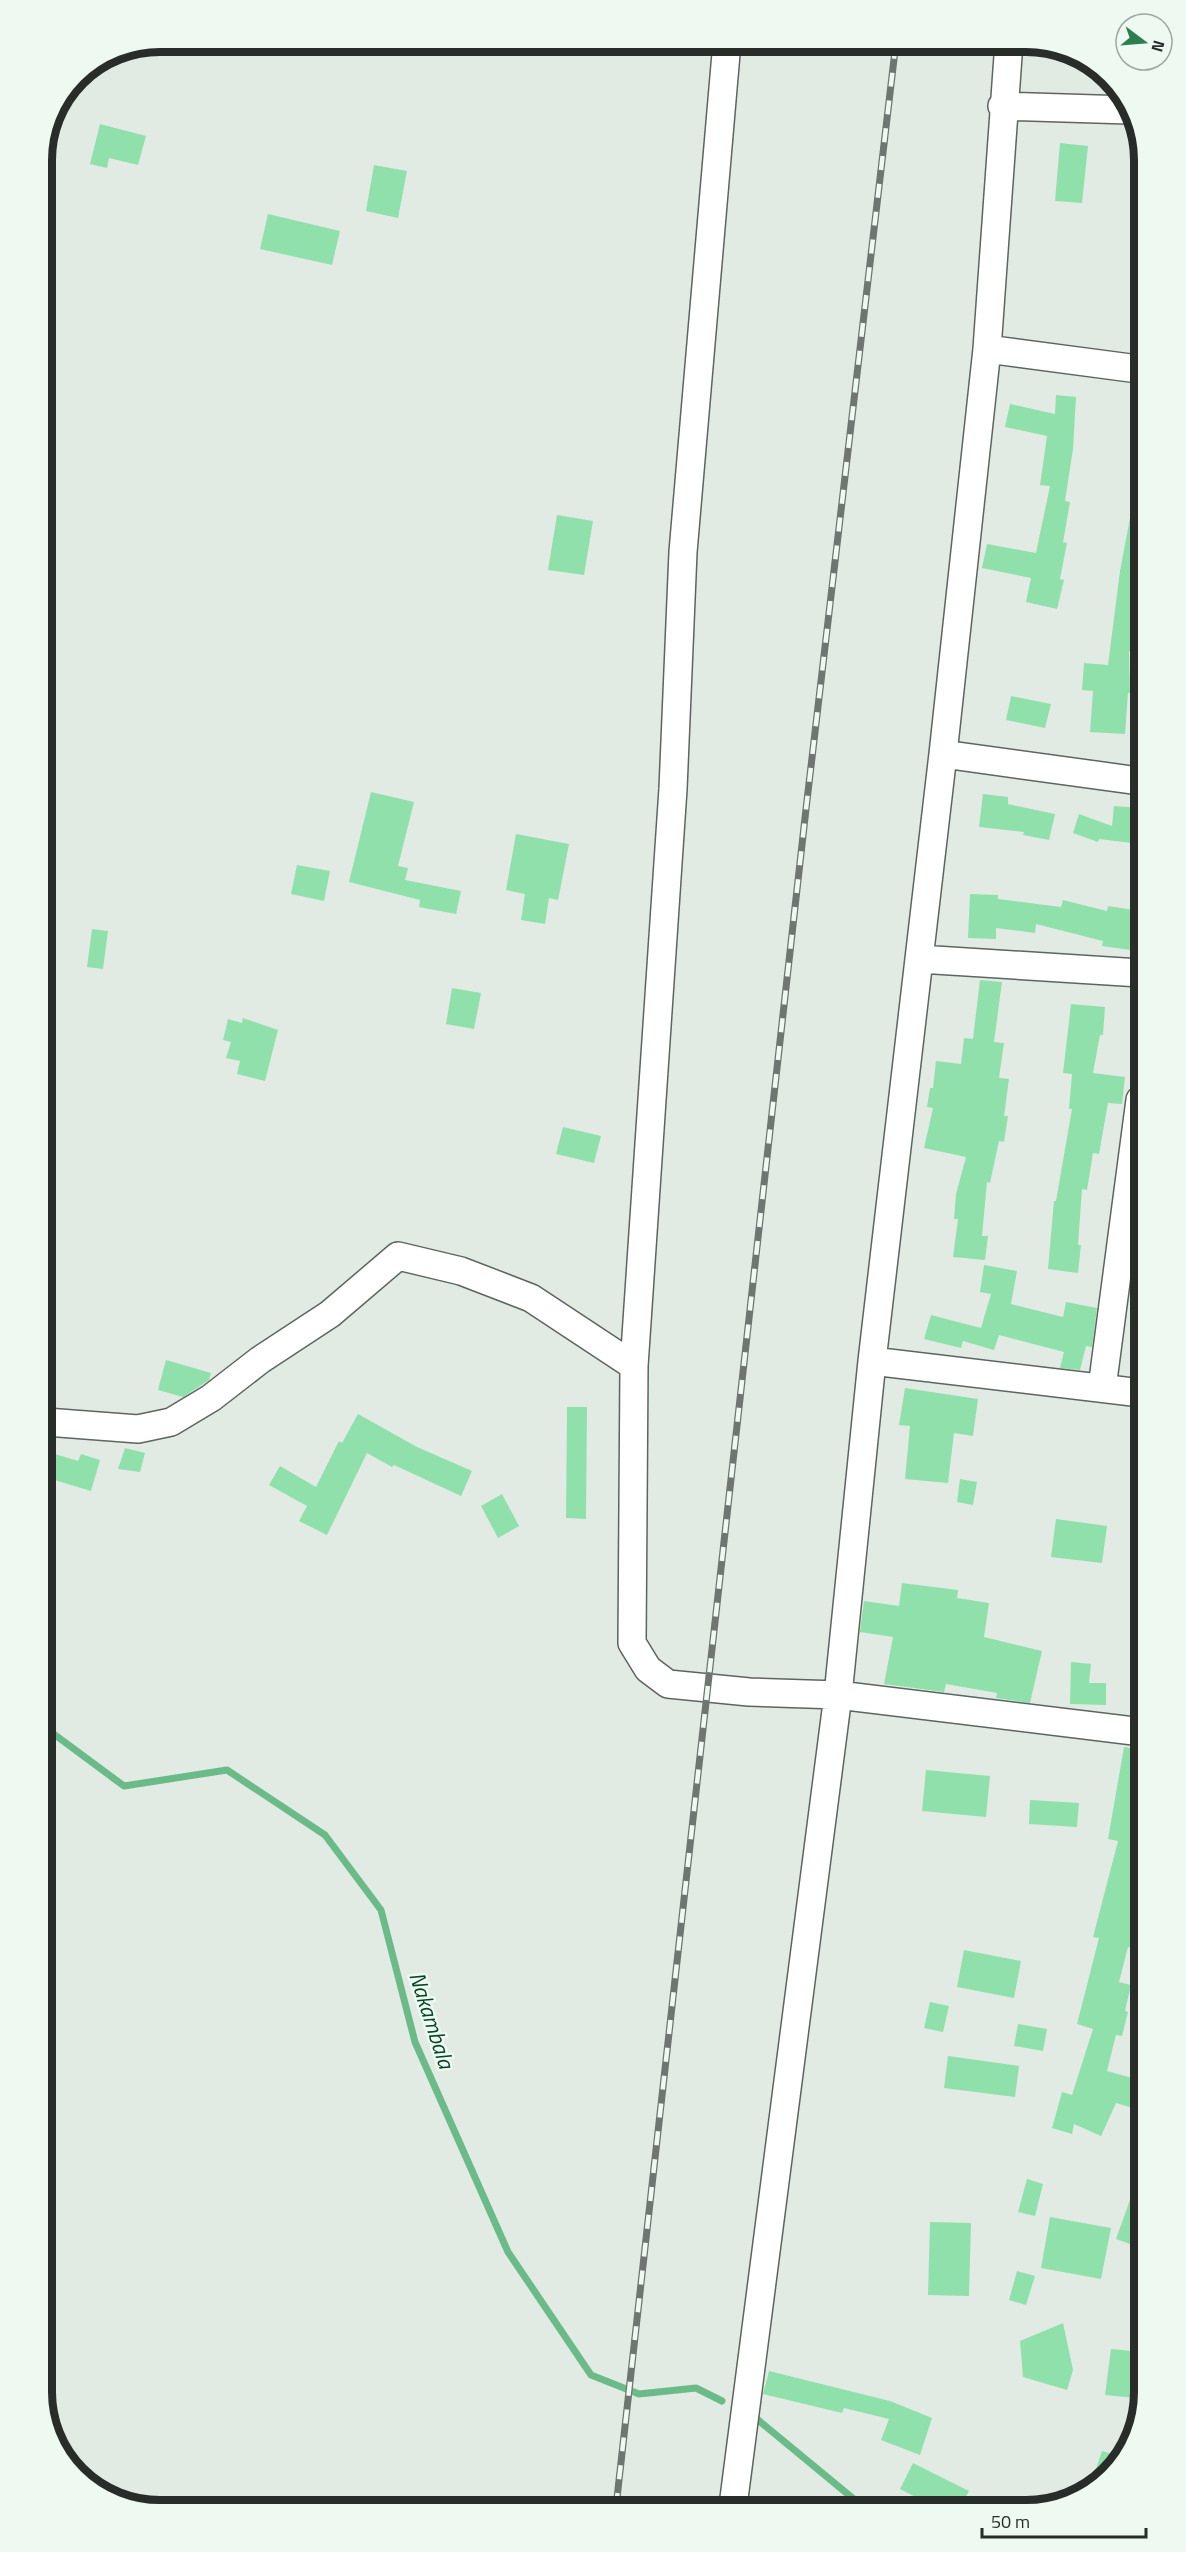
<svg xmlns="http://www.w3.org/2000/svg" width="1186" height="2552" font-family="'Titillium Web',sans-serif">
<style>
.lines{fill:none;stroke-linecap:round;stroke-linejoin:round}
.stream{stroke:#6bbb88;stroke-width:7}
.building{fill:#90e0ac}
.minor-casing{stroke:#5c655f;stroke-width:30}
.minor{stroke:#fff;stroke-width:27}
.rail-casing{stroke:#6f7571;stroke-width:7}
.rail{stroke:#eef9f1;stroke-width:4.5;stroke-dasharray:14;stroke-linecap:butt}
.labels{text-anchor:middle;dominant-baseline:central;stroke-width:5;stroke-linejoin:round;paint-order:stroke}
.water-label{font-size:22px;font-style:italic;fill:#024423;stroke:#eef9f1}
.rim{fill:none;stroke:#292d2a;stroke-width:8}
</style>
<rect width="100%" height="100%" fill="#e1ebe4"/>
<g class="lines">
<path class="stream" d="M 47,1729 L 124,1786 L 227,1770 L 325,1835 L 381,1910 L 415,2042 L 508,2252 L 591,2375 L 639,2394 L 696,2388 L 722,2401
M 752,2415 L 861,2505"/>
</g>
<path class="building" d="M 100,124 L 146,136 L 138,165 L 109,158 L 107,168 L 90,164 Z
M 1060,143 L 1088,146 L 1082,203 L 1055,201 Z
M 374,165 L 407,171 L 398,218 L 366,211 Z
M 268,214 L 340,231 L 332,265 L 260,249 Z
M 1056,395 L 1076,397 L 1073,449 L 1065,501 L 1070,502 L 1063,542 L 1067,543 L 1060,579 L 1064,580 L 1057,609 L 1026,602 L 1031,578 L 982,568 L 987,544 L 1036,553 L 1050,486 L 1040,485 L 1047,436 L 1005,427 L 1010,404 L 1055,414 Z
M 557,515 L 593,521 L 584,575 L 548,570 Z
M 1130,518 L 1139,519 L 1139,652 L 1129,651 L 1130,693 L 1128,693 L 1125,734 L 1090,732 L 1093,691 L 1082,690 L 1084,663 L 1108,665 L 1120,571 Z
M 1011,696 L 1051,704 L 1045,728 L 1006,720 Z
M 371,792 L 414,802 L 398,866 L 408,868 L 405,880 L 461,891 L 456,914 L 419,907 L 420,900 L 349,882 Z
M 983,794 L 1008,797 L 1008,804 L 1055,814 L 1049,840 L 1023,835 L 1024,832 L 979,827 Z
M 1114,806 L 1140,808 L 1140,844 L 1099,839 L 1098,842 L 1073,833 L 1079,814 L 1112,826 Z
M 516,834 L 569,844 L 558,900 L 549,898 L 545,924 L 521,920 L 525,894 L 506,890 Z
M 297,865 L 330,871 L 324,901 L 291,894 Z
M 970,894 L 998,895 L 998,899 L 1061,907 L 1063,900 L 1107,911 L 1108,906 L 1140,911 L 1138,951 L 1102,946 L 1103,941 L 1036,924 L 1035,933 L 996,928 L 996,939 L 968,938 Z
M 92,929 L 108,931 L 103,969 L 87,967 Z
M 980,980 L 1002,982 L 994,1042 L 1004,1043 L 999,1078 L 1009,1079 L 1004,1116 L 1008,1116 L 1004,1142 L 999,1141 L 990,1183 L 987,1182 L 982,1236 L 988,1236 L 985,1260 L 953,1257 L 958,1219 L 954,1219 L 956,1194 L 966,1157 L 924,1148 L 933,1108 L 927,1107 L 930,1088 L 933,1088 L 936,1061 L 961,1064 L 964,1038 L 973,1039 Z
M 452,988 L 481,993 L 474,1029 L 446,1024 Z
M 1071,1004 L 1105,1007 L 1103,1035 L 1100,1035 L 1093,1073 L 1125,1077 L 1122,1104 L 1108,1103 L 1099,1154 L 1093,1153 L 1087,1190 L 1082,1189 L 1078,1245 L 1081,1245 L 1078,1273 L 1048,1269 L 1054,1201 L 1056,1201 L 1072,1109 L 1069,1109 L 1072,1074 L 1063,1073 Z
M 243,1018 L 278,1030 L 265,1081 L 237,1074 L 240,1061 L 226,1058 L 231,1042 L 223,1040 L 228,1019 L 242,1023 Z
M 563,1127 L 601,1136 L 594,1163 L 556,1154 Z
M 984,1265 L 1017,1271 L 1011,1304 L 1063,1317 L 1066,1302 L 1097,1308 L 1092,1347 L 1086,1346 L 1080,1370 L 1060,1368 L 1064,1352 L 999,1335 L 994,1350 L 963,1341 L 961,1348 L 924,1339 L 931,1315 L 981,1328 L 991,1294 L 980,1292 Z
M 166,1360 L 211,1373 L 209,1380 L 183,1397 L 158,1390 Z
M 905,1388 L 978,1399 L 973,1436 L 954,1433 L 948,1483 L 905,1479 L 910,1426 L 899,1425 Z
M 567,1407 L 587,1407 L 586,1519 L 566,1518 Z
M 358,1414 L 417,1447 L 472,1471 L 461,1496 L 394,1465 L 392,1467 L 367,1453 L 327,1535 L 299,1521 L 307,1506 L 269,1485 L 280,1466 L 316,1487 L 339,1441 L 342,1443 Z
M 125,1448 L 145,1453 L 140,1472 L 118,1469 Z
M 55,1454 L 78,1461 L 81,1454 L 100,1460 L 91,1491 L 48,1478 Z
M 960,1479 L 977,1482 L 973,1505 L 957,1502 Z
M 502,1494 L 519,1526 L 498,1538 L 481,1506 Z
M 1056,1519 L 1107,1526 L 1102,1563 L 1051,1557 Z
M 902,1583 L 958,1590 L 957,1598 L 989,1603 L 984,1637 L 1042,1651 L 1030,1703 L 996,1698 L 997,1693 L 946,1684 L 944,1692 L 884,1684 L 893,1637 L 860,1632 L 864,1601 L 899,1606 Z
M 1071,1662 L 1091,1664 L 1089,1683 L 1106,1683 L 1106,1705 L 1070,1704 Z
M 1124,1747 L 1142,1750 L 1142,1785 L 1136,1821 L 1142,1822 L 1143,1951 L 1128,1947 L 1119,1982 L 1131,1985 L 1125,2011 L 1128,2012 L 1122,2036 L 1116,2035 L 1107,2071 L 1143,2081 L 1143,2111 L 1116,2103 L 1101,2136 L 1074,2124 L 1072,2134 L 1052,2128 L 1062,2092 L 1072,2095 L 1093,2029 L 1077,2024 L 1099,1938 L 1093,1937 L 1118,1841 L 1108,1839 Z
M 926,1770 L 990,1776 L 986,1817 L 922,1811 Z
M 1030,1800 L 1079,1803 L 1077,1827 L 1029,1824 Z
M 964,1950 L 1021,1961 L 1014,1998 L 957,1987 Z
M 930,2002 L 949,2006 L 943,2032 L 924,2028 Z
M 1018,2024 L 1047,2029 L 1043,2051 L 1014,2046 Z
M 948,2056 L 1019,2066 L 1015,2097 L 944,2088 Z
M 1141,2169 L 1143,2170 L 1144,2249 L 1116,2239 Z
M 1027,2179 L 1043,2184 L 1035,2216 L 1018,2212 Z
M 1050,2217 L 1111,2228 L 1101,2279 L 1041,2268 Z
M 930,2222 L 971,2223 L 969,2296 L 928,2295 Z
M 1017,2271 L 1035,2276 L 1026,2305 L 1009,2300 Z
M 1063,2323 L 1073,2370 L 1067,2390 L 1023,2377 L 1020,2341 Z
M 1111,2349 L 1142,2352 L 1136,2398 L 1105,2395 Z
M 769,2371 L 890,2401 L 932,2418 L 920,2455 L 881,2440 L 889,2419 L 844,2408 L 842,2413 L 763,2394 Z
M 1102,2451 L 1122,2457 L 1120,2463 L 1091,2484 Z
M 913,2463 L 969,2491 L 962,2504 L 929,2504 L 900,2489 Z"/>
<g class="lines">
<g class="minor-casing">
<path id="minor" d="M 727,42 L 683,552 L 673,789 L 634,1366 L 632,1643 L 648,1669 L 668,1684 L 749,1692 L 838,1695 L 1142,1732
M 1002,106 L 1129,110
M 987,349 L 1138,369
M 943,754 L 1139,781
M 919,959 L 1140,973
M 872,1361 L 1141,1393
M 1102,1388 L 1140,1100
M 46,1422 L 138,1429 L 171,1422 L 211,1398 L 260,1360 L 330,1314 L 398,1256 L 461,1271 L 531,1298 L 634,1366
M 733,2506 L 838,1695 L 872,1361 L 943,754 L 987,349 L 1009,42"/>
</g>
<use href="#minor" class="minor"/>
<g class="rail-casing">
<path id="rail" d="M 616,2507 L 806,809 L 896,42"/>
</g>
<use href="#rail" class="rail"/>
</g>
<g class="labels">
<g class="water-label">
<text transform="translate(432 2020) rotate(72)">Nakambala</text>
</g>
</g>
<path d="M0 0H1186V2552H0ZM160 52H1026A108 108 0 0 1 1134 160V2392A108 108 0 0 1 1026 2500H160A108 108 0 0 1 52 2392V160A108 108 0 0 1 160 52Z" fill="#eef9f1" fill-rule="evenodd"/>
<path class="rim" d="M160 52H1026A108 108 0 0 1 1134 160V2392A108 108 0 0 1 1026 2500H160A108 108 0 0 1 52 2392V160A108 108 0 0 1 160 52Z"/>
<g transform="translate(1144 42) rotate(106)"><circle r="28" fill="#eef9f1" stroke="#9fa7a1" stroke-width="1.5"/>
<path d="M0-4.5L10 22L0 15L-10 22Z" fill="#2d7e50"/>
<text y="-9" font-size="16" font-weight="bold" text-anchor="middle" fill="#292d2a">N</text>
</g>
<path d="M982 2528v9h164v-9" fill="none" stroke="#292d2a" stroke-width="3"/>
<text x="991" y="2528" font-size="18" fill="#292d2a" stroke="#eef9f1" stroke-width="4.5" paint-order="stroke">50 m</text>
</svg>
